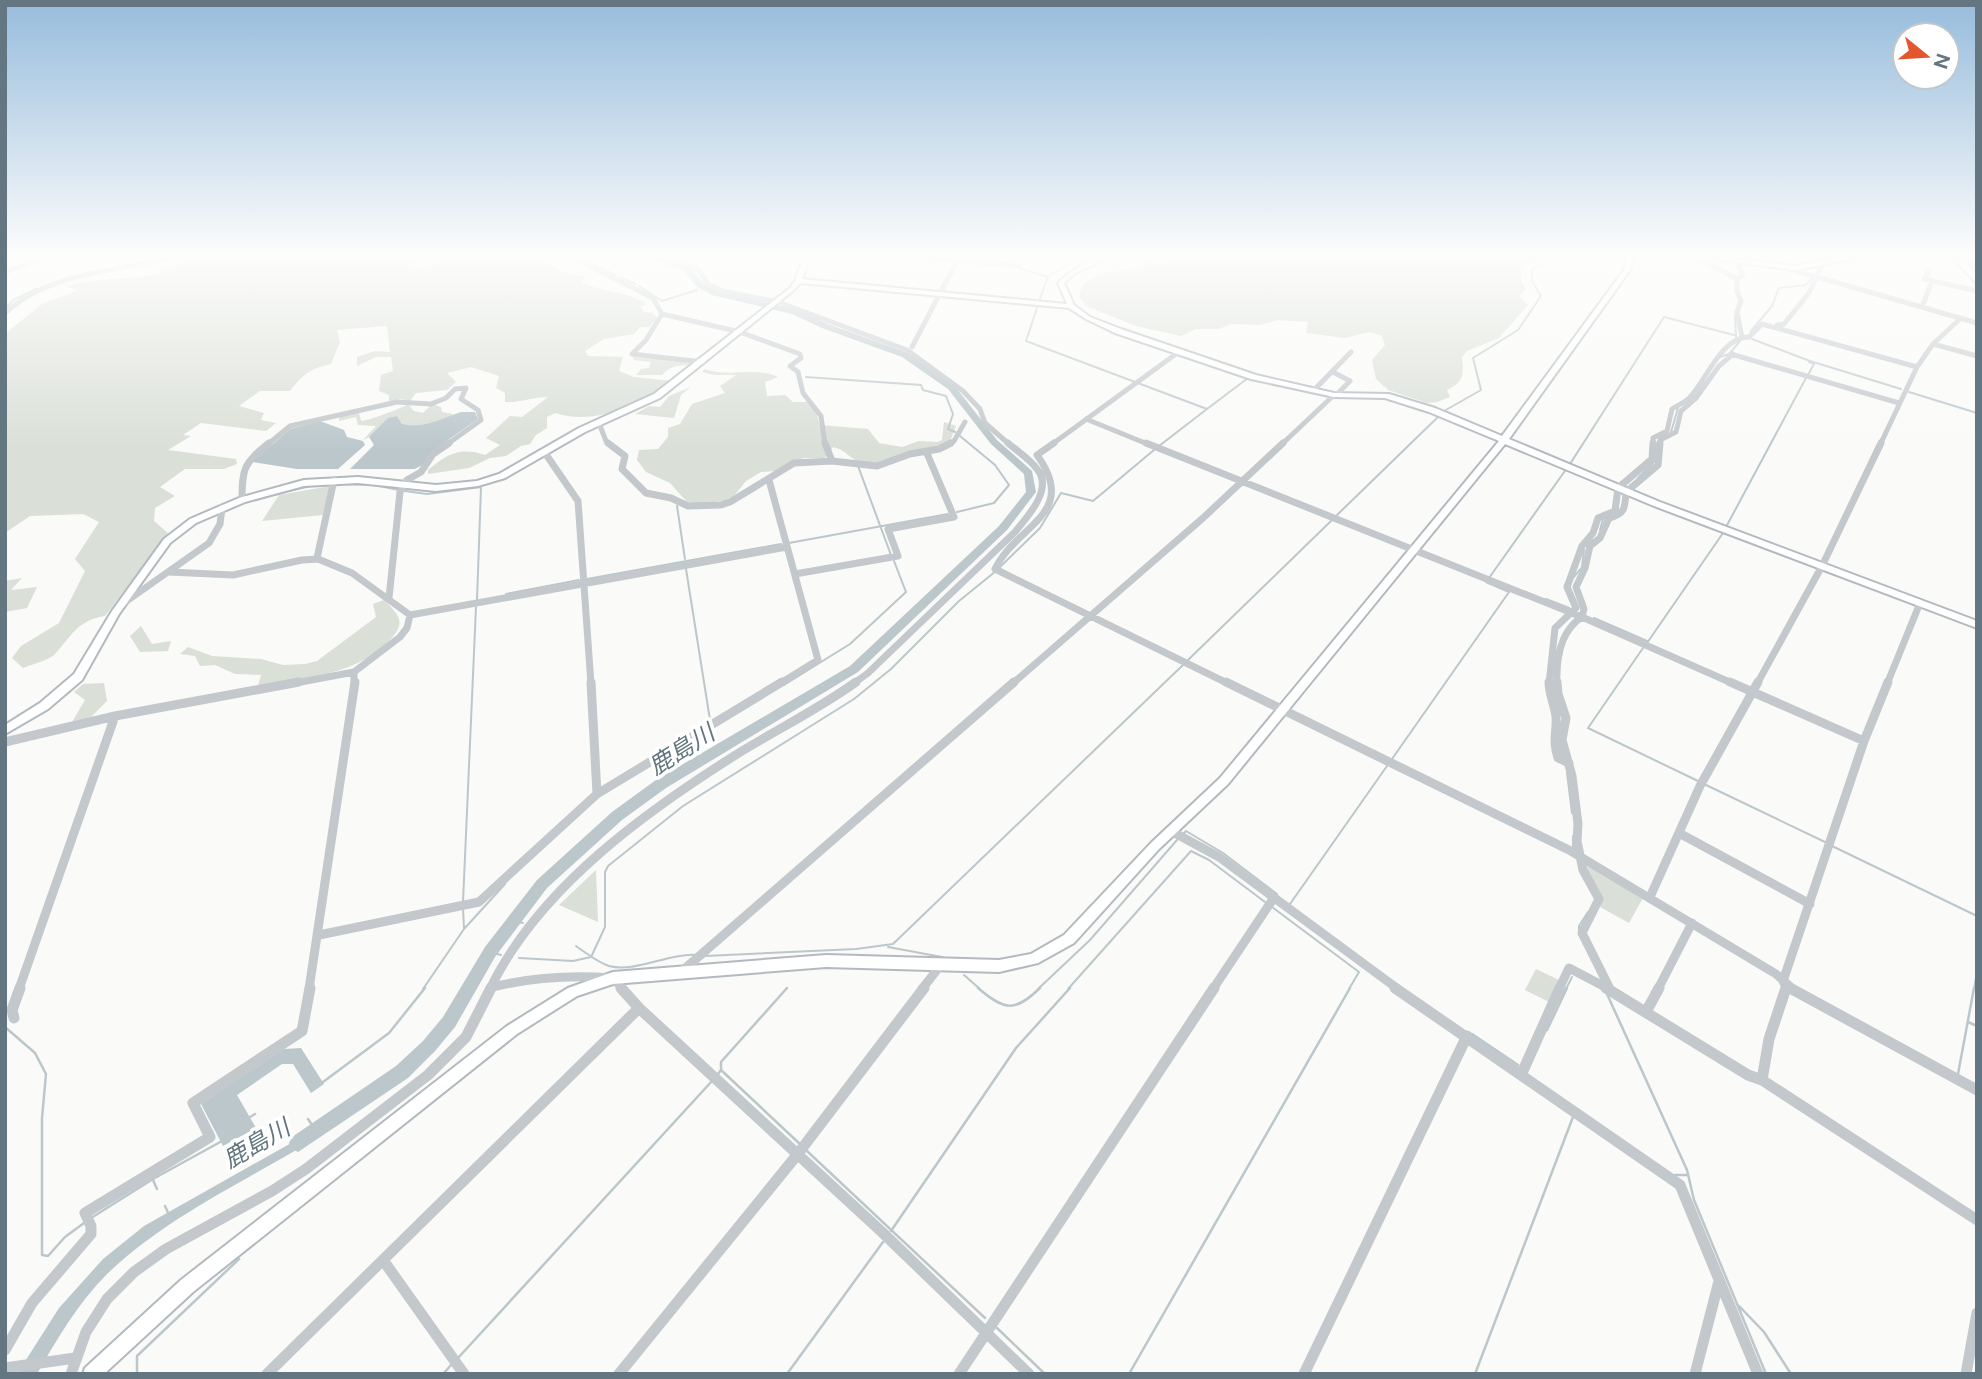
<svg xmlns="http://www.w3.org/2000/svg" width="1982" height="1379" font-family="'Public Sans','Noto Sans JP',sans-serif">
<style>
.green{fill:#dadfd7}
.water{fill:#bbc7cb}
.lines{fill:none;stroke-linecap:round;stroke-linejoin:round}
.stream-far1{stroke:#bbc7cb;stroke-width:2}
.stream{stroke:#bbc7cb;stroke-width:2.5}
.river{fill:#bbc7cb;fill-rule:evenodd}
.secondary-casing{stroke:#b3babf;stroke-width:4}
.highway-casing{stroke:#b4b9bd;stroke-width:4}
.street-far3{stroke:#c3c8cc;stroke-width:5}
.street-far2{stroke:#c3c8cc;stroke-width:7}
.street-far1{stroke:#c3c8cc;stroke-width:9}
.street{stroke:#c3c8cc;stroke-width:11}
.secondary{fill:#fff;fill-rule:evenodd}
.highway{fill:#fff;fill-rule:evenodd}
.labels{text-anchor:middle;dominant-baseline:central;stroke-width:7;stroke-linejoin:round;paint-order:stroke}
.water-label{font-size:24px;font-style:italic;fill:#60757c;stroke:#fff}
</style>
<rect width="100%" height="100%" fill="#fafaf8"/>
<path class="green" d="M 222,256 L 432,256 L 414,263 L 415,268 L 469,256 L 521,256 L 548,263 L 564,273 L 586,277 L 581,282 C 603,293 624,290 647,304 L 640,307 L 644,312 L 653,313 L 657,318 L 649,327 L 640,327 L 634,334 L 604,339 L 585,351 L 588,356 L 623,357 L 619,371 L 634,377 L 673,381 C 641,405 594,426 555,413 L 547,417 L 547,428 L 536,435 L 530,444 L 521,446 L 506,456 L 490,458 L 469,468 L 428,474 L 428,470 C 448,453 461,447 485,455 L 500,445 L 486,438 L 510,416 L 522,417 L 548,397 C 533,397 520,403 505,402 L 505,393 L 496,388 L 499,376 L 471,367 L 447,373 L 456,382 L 447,390 L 416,393 L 410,401 L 401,399 L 389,402 L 389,395 L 379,391 L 381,375 L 393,371 L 391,357 L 376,357 L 357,366 L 357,357 L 375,351 L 390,352 L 387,326 L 337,330 L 340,342 L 331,364 C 311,368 302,375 290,391 L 260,391 L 239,406 L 264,413 L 261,420 L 276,423 L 266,431 L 201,423 L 183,435 L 191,436 L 168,450 L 236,459 L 237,464 L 224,469 L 185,469 L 160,487 L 175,496 L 155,508 L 154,521 L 168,533 L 105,616 C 76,621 72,636 54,655 C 47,661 32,664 23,668 L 12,658 L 21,646 L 59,623 L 85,571 L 75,559 L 99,522 L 83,514 L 30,516 L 5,533 L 5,334 L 42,304 L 79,290 L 66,287 C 97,276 129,281 161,273 L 161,268 L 197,258 Z
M 1184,256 L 1543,256 L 1523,267 L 1521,281 L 1526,289 L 1519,296 L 1528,305 L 1499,338 L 1467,351 L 1462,357 C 1464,374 1464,382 1447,390 L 1450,397 L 1437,402 L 1427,403 L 1388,390 L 1376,379 L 1372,360 L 1385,345 L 1382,336 L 1369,332 L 1345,338 L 1306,333 L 1308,322 L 1278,320 L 1259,325 L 1231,324 L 1219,329 L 1196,329 L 1181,336 L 1136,326 L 1086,306 L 1079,297 C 1082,269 1120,274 1142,266 L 1139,265 L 1144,261 L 1162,265 Z
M 633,357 L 696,362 L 693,365 C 680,365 671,365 662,375 L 636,375 L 641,369 L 649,368 L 651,362 L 634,360 Z
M 705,369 C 729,378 754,366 778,377 L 765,382 L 767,396 L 785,395 L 793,402 L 807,402 L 816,412 L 820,425 L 868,429 L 879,443 L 902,447 L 919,441 L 937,442 L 942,440 L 944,422 L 956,426 L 950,441 L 945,445 C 922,451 879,470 857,461 C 847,456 846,450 833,447 L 825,458 L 804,458 L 790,462 L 775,471 L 761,472 L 746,481 L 734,496 L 724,501 L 696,504 L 687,502 L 670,483 L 646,472 L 637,460 L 639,450 L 658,449 L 668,437 L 668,428 L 680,424 L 692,404 L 725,393 L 720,386 L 736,375 L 714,375 L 702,372 Z
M 691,387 L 681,395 L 674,418 L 635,414 L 649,406 L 660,407 L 669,396 Z
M 408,404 L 414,411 L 423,413 L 432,404 L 441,407 L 442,412 L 453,414 C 439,426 419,427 402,424 L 397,416 C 383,419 377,435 363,440 L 376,426 L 358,425 L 356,417 L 339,421 L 339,416 L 359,413 L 361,421 C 367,421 403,408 408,404 Z
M 330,486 L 323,515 L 262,521 L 279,495 Z
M 22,578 L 11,590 L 37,587 L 27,608 L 5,612 L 5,581 Z
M 384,600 C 402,617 406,624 387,643 C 353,676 302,678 258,686 L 261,675 L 235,674 L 215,665 L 200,666 L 195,656 L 180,654 L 188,647 L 212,656 L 261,659 L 283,665 L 305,664 L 317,661 L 376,617 L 373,604 Z
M 141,626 L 152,644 L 171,641 L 168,651 L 140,652 L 130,636 Z
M 104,683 L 107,701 L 91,717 L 72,722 L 85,700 L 74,692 L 83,684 Z
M 1588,864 L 1643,898 L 1629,923 L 1600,907 L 1603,897 L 1587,869 Z
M 596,870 L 598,922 L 559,905 Z
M 1536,969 L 1559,980 L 1549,1002 L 1525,990 Z"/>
<path class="water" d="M 461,412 L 475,412 L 478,419 L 432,451 L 422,465 L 415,469 L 350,469 L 374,445 L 369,437 L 388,418 L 397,416 L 402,424 C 426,429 439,419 461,412 Z
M 320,421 L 344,430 L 347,437 L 363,441 L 365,445 L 338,469 L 297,469 L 252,462 L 290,429 Z
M 301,1048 L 324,1084 L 311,1093 L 293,1064 L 282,1064 L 237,1095 L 256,1128 L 223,1146 L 201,1104 L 284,1049 Z
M 309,1133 L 312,1141 C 243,1182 165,1218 107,1274 C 78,1303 57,1339 37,1374 L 17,1374 L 59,1308 L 103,1259 L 144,1226 Z"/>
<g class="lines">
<path class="stream-far1" d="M 886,256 L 902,258
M 1697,260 L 1714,269
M 594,265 L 616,275
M 1019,268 L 1048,277 L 1039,301
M 620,277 L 635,284
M 1047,277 L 1082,256
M 639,286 L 662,301 L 697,290
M 702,289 L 705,288
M 1038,305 L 1026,341 L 1207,409 L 1159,446
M 5,309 L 13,300 L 36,289
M 1735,316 L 1736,337
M 1751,331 L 1772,306 L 1779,288 L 1806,285 L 1812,278
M 1752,339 L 1810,361 L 1901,389
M 1720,357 L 1729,354 L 1740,341
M 1808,375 L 1814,364 L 1809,362
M 806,377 L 921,385 L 923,390 L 946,396 L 953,414 L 948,429 L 955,432
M 1909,392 L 1977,413
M 1207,409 L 1248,378
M 1444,411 L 1481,390 L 1473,358 L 1518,330 L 1541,296 L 1532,281 L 1532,270 L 1555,256
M 1445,411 L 1495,433
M 1671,432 L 1678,408
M 1518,443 L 1569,464
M 1570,464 L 1664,317 L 1734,335
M 858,466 L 891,555
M 1638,478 L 1656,460
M 339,484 L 375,485 L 399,490
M 405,491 L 427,494 L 481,487 L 477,600
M 279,493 L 316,485
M 677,506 L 685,559
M 957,512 L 994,503 L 1009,485 L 995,465 L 960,436
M 1336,516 L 1440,415
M 1726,527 L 1806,378
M 1600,530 L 1603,519
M 789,543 L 948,514
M 1000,567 L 1040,528 L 1061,493 L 1093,501 L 1154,450
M 686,569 L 710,720
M 1574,577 L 1582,567 L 1584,550
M 1489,578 L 1567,468
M 587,579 L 781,544
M 506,594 L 579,580
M 1546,599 L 1569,608
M 1594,618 L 1647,641
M 1647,643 L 1723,533
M 1643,648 L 1588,728 L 1698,781
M 1188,660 L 1332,520
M 784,685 L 850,644 L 906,592 L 894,561
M 1392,759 L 1509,592 L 1486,582
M 1567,773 L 1572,813
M 1706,785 L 1827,843
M 1184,833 L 1186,831 L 1223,853 L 1277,894
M 1573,836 L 1573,847
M 1832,846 L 1977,916
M 463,902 L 476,607
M 1290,904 L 1387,766
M 1272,907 L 1359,972 L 1349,989
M 463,908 L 464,929
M 512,921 L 523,923
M 1579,932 L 1579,926 L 1588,912
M 576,946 C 586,953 597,962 609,966 C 635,973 668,953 697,955
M 888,947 L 942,957
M 490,952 L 501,955
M 592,955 L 605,927 L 605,872 L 608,866 L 683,806 L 854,699 L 891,669 L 959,601 L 996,571
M 705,956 L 856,949 L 893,944 L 1184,664
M 519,958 L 573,961 L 591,957
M 964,975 L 980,989
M 423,989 L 464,929 L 505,884
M 1038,989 L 1090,940 L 1177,840
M 1068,989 L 1191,851 L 1209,860 L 1265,902
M 1566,989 L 1572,977
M 1974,989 L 1977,972"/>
<path class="stream" d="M 978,988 C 1005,1011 1015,1012 1040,988
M 1607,994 L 1687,1170 L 1694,1200 L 1766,1374
M 1968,1022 L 1977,1026
M 5,1027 L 35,1053 L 46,1074 L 42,1118 L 42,1255 L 48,1256 L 65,1237 L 84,1223
M 1547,1030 L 1567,988
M 1472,1034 L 1518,1065
M 721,1070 L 721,1062 L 787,988
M 718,1074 L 721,1070 L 801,1145
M 1958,1074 L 1974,988
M 323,1082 L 389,1033 L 425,988
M 250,1117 L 255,1114
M 308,1119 L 317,1132
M 807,1151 L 985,1318
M 1675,1175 L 1687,1175
M 153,1180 L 157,1189
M 165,1206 L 169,1215
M 91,1218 L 153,1179 L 222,1141
M 891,1231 L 1016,1048 L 1070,988
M 1739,1306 L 1764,1332 L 1791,1374
M 997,1328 L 1045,1374
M 458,1358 L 712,1081
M 137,1374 L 137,1356 L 239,1259
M 443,1374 L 452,1364
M 787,1374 L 883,1242
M 1129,1374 L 1350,988
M 1475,1374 L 1573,1117"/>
<path class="river" d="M 639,256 L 652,256 L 690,266 L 702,282 L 718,291 L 798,310 L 828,324 L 908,353 L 954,385 L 997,440 L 1032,471 L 1036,492 L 1007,530 L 858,672 L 666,788 L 622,820 L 547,888 L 495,957 L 455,1027 L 435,1051 L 408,1078 L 298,1152 L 292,1149 L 289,1143 L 292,1137 L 396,1066 L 423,1041 L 443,1017 L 485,947 L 537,880 L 612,812 L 656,780 L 850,666 L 999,526 L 1026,492 L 1024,474 L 991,444 L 948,389 L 902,357 L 822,328 L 792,314 L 712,295 L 696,286 L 684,270 Z"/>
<g class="secondary-casing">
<path id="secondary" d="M 804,256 L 810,256 L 802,279 L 1067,304 L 1058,283 L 1059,282 C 1073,269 1093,256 1113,256 L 1075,273 L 1064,283 L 1074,305 L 1090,317 L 1121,329 L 1256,375 L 1334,393 L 1389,394 L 1435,408 L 1502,436 L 1624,270 L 1627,256 L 1633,256 L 1630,270 L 1509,439 L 1660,502 L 1977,621 L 1977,628 L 1654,506 L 1505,444 L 1228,784 L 1159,849 L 1074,943 L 1038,963 L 999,972 L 826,967 L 613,984 L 577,996 L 517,1034 L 193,1292 L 104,1374 L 83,1374 L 85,1368 L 181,1280 L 507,1026 L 568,988 L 613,972 L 826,955 L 999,960 L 1031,954 L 1064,935 L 1151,843 L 1220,778 L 1499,441 L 1429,412 L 1385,398 L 1334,397 L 1251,379 L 1115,333 L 1086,319 L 1069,308 L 800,283 L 794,290 L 660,398 L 585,432 L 505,478 L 478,486 L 436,491 L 358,483 L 304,486 L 245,502 L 196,523 L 170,543 L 119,614 L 82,680 L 48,709 L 5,734 L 5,725 L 40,703 L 74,674 L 112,611 L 164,539 L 190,519 L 239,498 L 304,480 L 358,477 L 436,485 L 477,481 L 499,474 L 579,428 L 654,394 L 790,288 L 795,281 Z
M 1692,256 L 1715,256 L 1794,266 L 1851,256 L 1868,256 L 1794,270 Z"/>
</g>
<g class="highway-casing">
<path id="highway" d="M 1951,256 L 1960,256 L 1977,275 L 1977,284 Z"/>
</g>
<path class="street-far3" d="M 570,256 L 653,298 L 662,314
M 657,256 L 697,268 L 708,284 L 723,291 L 778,302 L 907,350 L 963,391 L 980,409 L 985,423 L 1010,445
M 902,256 L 1020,266
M 1695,256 L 1737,279
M 1740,256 L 1742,263 L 1739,267 L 1743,275 L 1737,279 L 1737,291 L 1741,301 L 1737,312 L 1742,337
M 1959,262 L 1977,264
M 1786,268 L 1977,323
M 5,272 L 50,256
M 1928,272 L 1924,279 L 1977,291
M 1922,307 L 1932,281
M 5,313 C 52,270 121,271 180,256
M 662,314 L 740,332 L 800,354 L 801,358 L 790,366 L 798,372 L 803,393 L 821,416 L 825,445
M 662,314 L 646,340 L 632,354 L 703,362
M 1777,325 L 1784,324 L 1809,293 L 1826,256
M 1933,344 L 1977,356
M 912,347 L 958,259
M 1731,354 L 1899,403
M 1333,372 L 1350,381 L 1339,392 L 1341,395
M 1314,390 L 1351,352
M 1086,419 L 1150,445
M 599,423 L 606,441 L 611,445
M 267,445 L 290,426 L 397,402 L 431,404 L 446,398 L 455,389 L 466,388 L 461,399 L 478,410 L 481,420 L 446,445
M 947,445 L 954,441 L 965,422
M 1051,445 L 1180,351
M 1281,445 L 1334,395
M 1653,445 L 1653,438 L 1667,431 L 1672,409 C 1678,405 1686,402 1691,396 C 1707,379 1721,337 1749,337 L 1762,324 L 1917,367
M 1660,445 L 1660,440 L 1676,432 L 1681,411 L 1696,398 L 1719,366 L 1733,354
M 1880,445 L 1917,367 L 1933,344 L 1961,318"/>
<path class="street-far2" d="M 608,443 L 625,456 L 622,469 L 646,493 L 671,498 L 688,506 L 721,505 L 730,502 L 794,463 L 832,461 L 877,466 L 910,454 L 939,449 L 951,443
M 825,443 L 832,461
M 1146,443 L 1582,617 L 1734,684
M 545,453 L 578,501 L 591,684
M 1037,455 C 1080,514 1016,525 995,569 L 1229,684
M 1037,455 L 1054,443
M 769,480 L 818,660 L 779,684
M 242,500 C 242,468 244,463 269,443
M 317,558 L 334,480
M 169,572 L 233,575 L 302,560 L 318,559 L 352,573 L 410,615 L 787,547
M 795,574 L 898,556 L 888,529 L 954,517 L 926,451
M 389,598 L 400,492 L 407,480 L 421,472 L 433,454 L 449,443
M 121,605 L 209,543 L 220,524 L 222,508
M 354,672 L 354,684
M 290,684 L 354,672 L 400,637 L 407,628 L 410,615
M 853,684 L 868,673 L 1015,532 C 1027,517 1054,489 1037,469 C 1030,459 1017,451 1008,443
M 1012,684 L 1203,518 L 1283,443
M 1549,684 L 1555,628 L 1576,608 L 1567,587 L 1582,546 L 1593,533 L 1598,518 L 1615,511 L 1618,488 L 1652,459 L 1653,443
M 1557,684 C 1556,659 1560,631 1582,617 L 1584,609 L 1576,587 L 1585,568 L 1590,546 L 1600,538 L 1609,518 C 1625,514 1625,508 1626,492 L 1658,465 L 1660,443
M 1757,684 L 1822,566 L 1881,443
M 1887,684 L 1920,603"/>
<path class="street-far1" d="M 591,682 L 597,794
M 1226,682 L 1569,850 L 1776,974 L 1793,989
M 1549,682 C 1549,695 1555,705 1556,717 C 1557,734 1552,739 1558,758 L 1569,763
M 1557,682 L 1558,694 L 1566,718 L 1562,740 L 1572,776 L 1578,824 L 1577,841 L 1583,870 L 1599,899 L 1582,933 L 1610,989
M 1730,682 L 1864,741
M 5,742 L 115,716 L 299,682
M 1171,831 L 1219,857 L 1398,989
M 1679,833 L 1810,904
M 1650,897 L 1700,786 L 1758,682
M 319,935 L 479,902 L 597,794 L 782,682
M 681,972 L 1014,682
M 493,987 C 533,977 572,975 613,978 L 623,989
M 19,989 L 115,716
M 309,989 L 355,682
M 490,989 C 539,887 649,809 742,751 C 780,728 820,708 856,682
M 922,989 L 940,966
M 1213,989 L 1273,899
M 1559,989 L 1569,968 L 1609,989
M 1658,989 L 1692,923
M 1787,989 L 1783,981 L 1864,741 L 1888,682"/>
<path class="street" d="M 621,988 L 639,1008 L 883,1233 L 1029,1374
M 1395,988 L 1680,1185 L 1758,1374
M 1606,988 L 1748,1075 L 1762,1080 L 1977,1220
M 1790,988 L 1977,1090
M 1646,1012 L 1659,988
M 14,1018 L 12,1010 L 20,988
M 1522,1073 L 1560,988
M 1762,1080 L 1769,1039 L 1786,988
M 383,1260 L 464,1374
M 5,1350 L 32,1303 L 91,1234 L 91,1226 L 85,1213 L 210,1137 L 193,1103 L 302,1031 L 310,988
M 5,1368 L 75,1358
M 71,1374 L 86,1332 L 107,1299 L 134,1272 L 166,1249 L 272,1191 L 306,1169 L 428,1075 L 466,1037 L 491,988
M 267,1374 L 639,1008
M 619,1374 L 797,1155 L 924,988
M 959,1374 L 1214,988
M 1304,1374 L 1467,1036
M 1695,1374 L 1719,1281
M 1966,1374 L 1977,1313"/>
<use href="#secondary" class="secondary"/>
<use href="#highway" class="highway"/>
</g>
<linearGradient id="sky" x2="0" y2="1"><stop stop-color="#96bcdc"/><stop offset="0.57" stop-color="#fdfdfc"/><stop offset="1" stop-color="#fdfdfc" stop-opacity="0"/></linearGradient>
<rect width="1982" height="450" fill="url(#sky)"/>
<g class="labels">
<g class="water-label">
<text transform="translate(681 749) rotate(-32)">鹿島川</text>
<text transform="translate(256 1143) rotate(-30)">鹿島川</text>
</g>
</g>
<rect width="1982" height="1379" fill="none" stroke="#657683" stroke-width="14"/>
<g transform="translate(1926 56) rotate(108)"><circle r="33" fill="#ffffff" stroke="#c1c8cd" stroke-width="2"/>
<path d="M0-5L12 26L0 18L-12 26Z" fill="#e4572e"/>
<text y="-10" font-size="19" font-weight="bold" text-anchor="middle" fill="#657683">N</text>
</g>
</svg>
